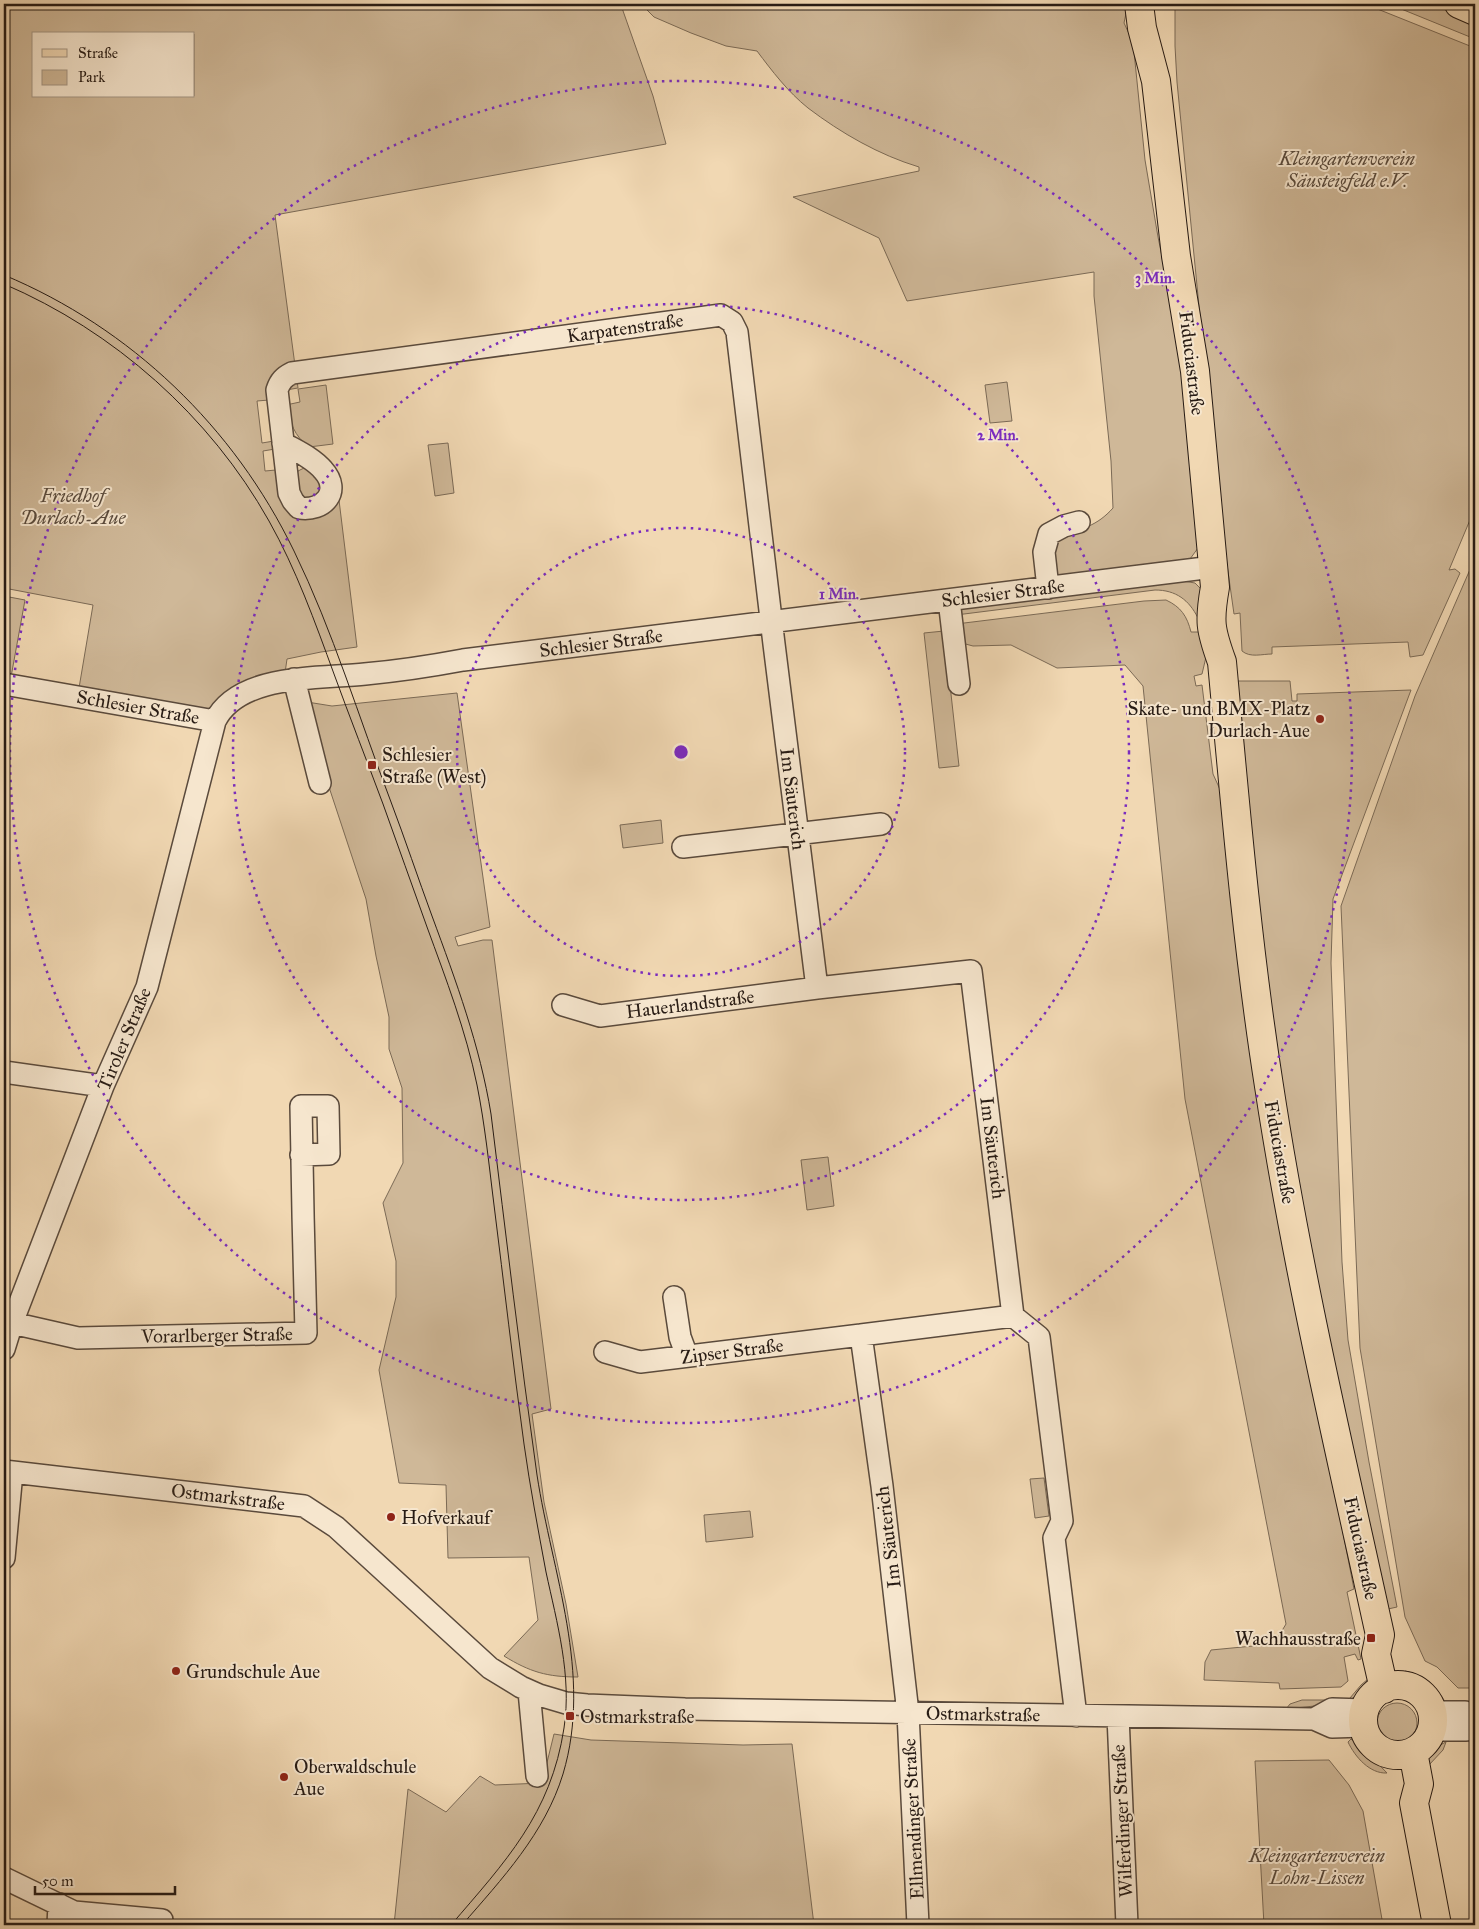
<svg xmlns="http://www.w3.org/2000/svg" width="1479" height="1929" font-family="'IM FELL Great Primer',serif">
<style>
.green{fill:#cfb898;stroke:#7b6a56;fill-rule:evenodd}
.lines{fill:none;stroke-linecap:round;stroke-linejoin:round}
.minor-casing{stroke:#5a4a3c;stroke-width:24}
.major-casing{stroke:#271b14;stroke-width:30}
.minor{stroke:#f6e6ce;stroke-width:21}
.major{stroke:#f1d8b3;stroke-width:28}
.tram{stroke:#271b14;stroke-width:1}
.ring{fill:none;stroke:#7b2cbf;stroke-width:2.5;stroke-dasharray:2.5 5}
.poi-dot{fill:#8f2418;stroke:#f6e6ce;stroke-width:2}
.labels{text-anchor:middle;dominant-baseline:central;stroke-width:4;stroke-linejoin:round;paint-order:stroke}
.park-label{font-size:19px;font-style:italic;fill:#594a3c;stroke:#f6e6ce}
.street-label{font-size:19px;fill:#271b14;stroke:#f6e6ce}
.poi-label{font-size:19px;fill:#271b14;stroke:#f6e6ce;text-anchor:start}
.centre{fill:#7b2cbf;stroke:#f6e6ce;stroke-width:2.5}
.ring-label{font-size:15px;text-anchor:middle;font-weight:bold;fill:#7b2cbf;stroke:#f6e6ce;stroke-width:4;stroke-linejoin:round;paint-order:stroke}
</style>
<rect width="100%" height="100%" fill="#f1d8b3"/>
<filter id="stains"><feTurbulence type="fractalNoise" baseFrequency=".004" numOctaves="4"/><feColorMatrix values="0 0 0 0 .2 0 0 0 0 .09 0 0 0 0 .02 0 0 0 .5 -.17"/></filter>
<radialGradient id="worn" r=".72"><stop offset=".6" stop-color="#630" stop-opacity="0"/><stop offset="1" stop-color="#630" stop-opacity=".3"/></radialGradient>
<path class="green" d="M 4,4 L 633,4 L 622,8 L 653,96 L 666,144 L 275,215 L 298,388 L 268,393 L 269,400 L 257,401 L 262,443 L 274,441 L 275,449 L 263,451 L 265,471 L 276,470 L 283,501 L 339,500 L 357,647 L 321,652 L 287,659 L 285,673 L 215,707 L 205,709 L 79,688 L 93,605 L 4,588 ZM 34,34 L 194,34 L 194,96 L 34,96 Z
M 641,4 L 1128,4 L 1124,23 L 1133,42 L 1145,160 L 1158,237 L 1175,320 L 1190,444 L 1192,492 L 1197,517 L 1198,548 L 1190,559 L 1060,578 L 1054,573 L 1051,557 L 1060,536 C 1082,529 1097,526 1113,508 L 1111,461 L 1094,296 L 1094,272 L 907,301 L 879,238 L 793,197 L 919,171 L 919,167 C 879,155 841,133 808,108 C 788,92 772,71 757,51 L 726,46 L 691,33 L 654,17 Z
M 1175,4 L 1365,4 L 1475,48 L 1475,508 L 1449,570 L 1455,569 L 1460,573 L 1423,655 L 1410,657 L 1408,642 L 1272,647 L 1272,654 C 1262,654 1250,658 1242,651 L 1240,613 L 1234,614 L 1221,522 L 1209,408 L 1177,82 L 1175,46 Z
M 1389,4 L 1433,4 L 1475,24 L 1475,39 Z
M 1007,382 L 1012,421 L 990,423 L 985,385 Z
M 326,385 L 333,444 L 309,447 C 294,436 290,422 286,405 L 300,402 L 298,389 Z
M 448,443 L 454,493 L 435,496 L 428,445 Z
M 304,468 L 319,477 L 323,488 L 317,498 L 303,499 L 299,494 L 296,475 L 298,471 Z
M 1475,558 L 1475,1688 L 1458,1688 L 1437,1667 L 1425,1661 L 1405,1617 L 1360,1348 L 1341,906 L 1415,696 Z
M 1183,581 L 1195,583 L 1203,591 L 1198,618 C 1189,600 1176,590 1155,590 L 956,615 L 956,608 Z
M 4,596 L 25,600 L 11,677 L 4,676 Z
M 1166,600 C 1181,607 1187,616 1191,632 L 1205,632 L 1206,657 L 1202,674 L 1194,676 L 1196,686 L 1202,685 L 1213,774 L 1223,796 L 1260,1109 L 1354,1589 L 1347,1592 L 1361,1659 L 1358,1660 L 1355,1654 L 1344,1657 L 1348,1681 L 1341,1687 L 1280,1689 L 1279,1683 L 1204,1680 L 1205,1662 L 1211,1650 L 1274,1644 L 1286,1624 L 1185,1099 L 1143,686 L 1125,665 L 1057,668 L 1011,645 L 973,646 L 958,642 L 956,624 L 1144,601 Z
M 944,631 L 959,766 L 939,768 L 924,633 Z
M 1231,681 L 1290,681 L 1292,701 L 1297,701 L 1297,694 L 1411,690 L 1333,899 L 1331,963 L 1342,1262 L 1348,1340 L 1369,1462 L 1397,1607 L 1388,1609 L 1371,1548 L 1284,1113 Z
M 457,693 L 490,927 L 455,937 L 458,946 L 483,940 L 492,940 L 551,1409 L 532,1414 L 544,1502 L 566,1604 L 578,1677 C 547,1677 530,1672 504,1656 L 538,1620 L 529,1557 L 448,1558 L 446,1485 L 399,1483 L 379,1370 L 396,1297 L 396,1261 L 383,1203 L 403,1163 L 402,1088 L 389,1049 L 389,1017 L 376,956 L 366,899 L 326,778 L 307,702 L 332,706 Z
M 661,820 L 663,843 L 623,848 L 620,825 Z
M 828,1157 L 834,1206 L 807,1210 L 801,1160 Z
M 1044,1478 L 1049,1516 L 1035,1518 L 1030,1479 Z
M 750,1511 L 753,1537 L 706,1542 L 704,1515 Z
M 1405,1671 C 1427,1676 1437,1687 1448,1707 L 1436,1703 L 1415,1684 Z
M 1368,1679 C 1371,1691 1361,1697 1352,1703 L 1350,1698 L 1361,1685 Z
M 1302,1700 L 1326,1700 L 1327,1701 L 1324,1705 L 1286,1709 L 1290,1704 Z
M1377 1723a20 20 0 1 1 40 0a20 20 0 1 1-40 0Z
M 554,1734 L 591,1740 L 743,1745 L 792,1744 L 814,1925 L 394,1925 L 408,1789 L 446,1812 L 480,1776 L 495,1785 L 542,1783 Z
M 1351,1739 L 1361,1746 L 1387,1773 C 1370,1774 1355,1757 1348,1742 Z
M 1446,1742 L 1443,1750 L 1429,1765 L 1426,1756 L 1434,1748 Z
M 1329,1760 L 1349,1785 L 1363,1811 L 1383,1925 L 1264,1925 L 1255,1761 Z"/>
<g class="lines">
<g class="minor-casing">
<path id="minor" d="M 283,443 C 297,451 313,458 323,470 C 342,491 324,512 299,508 L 293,501 L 289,493 L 277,390 C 280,381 284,377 292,373 L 721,315 L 732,322 L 737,332 L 774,644 L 817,988 L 971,971 L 1013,1316 L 861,1335 L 882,1486 L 908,1713 L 918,1925
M 1048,588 L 1044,552 L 1049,534 L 1064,526 L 1079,522
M 949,600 L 959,684
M 294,679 L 320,783
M 4,684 L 215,721
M 683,847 L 881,824
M 563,1005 L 600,1016 L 817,988
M 4,1072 L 103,1086
M 674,1297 L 680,1337 L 687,1356
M 1013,1316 L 1039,1337 L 1062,1521 L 1054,1538 L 1076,1716
M 12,1323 L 78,1338 L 306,1333 C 304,1257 302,1182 301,1106 L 328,1106 L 329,1154 L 301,1155
M 4,1349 L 12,1323 L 103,1086 L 147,987 L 215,721 C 239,673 320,679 365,674 C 398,671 431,666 463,660 L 1213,567
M 605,1352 L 640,1362 L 861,1335
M 4,1471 L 304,1506 L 336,1527 L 490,1668 L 521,1687 L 539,1695 L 566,1703 L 587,1705 L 685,1709 L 1314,1719 L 1332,1727 L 1364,1726
M 4,1558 L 12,1472
M 529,1691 L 537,1776
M 1432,1712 L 1465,1712 L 1475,1717
M 1118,1716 L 1127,1925
M 1314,1719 L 1332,1709 L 1365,1710
M 1432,1730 L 1466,1730 L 1475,1725
M 4,1878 L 74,1912 L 162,1920
M 58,1925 L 59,1904"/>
</g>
<g class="major-casing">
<path id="major" d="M 1139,4 L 1142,28 L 1156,81 L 1176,256 L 1195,371 L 1215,587 C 1209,621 1210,629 1222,662 C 1235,803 1247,946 1269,1086 C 1297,1270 1340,1452 1380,1635 L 1376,1654 L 1384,1689
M 1459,4 L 1475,11
M1363 1720a35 35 0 1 1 70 0a35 35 0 1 1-70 0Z
M 1413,1752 L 1419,1784 L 1414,1803 L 1437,1925"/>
</g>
<use href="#minor" class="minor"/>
<use href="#major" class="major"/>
<path class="tram" d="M 4,275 C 131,328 234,427 294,551 C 333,631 359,718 391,802 C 405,839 418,878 432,916 C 456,981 480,1046 491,1114 C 506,1235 520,1355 537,1475 C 552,1573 593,1674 563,1774 C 545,1833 502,1879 462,1925
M 4,284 C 114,331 210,416 269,521 C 296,569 315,622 334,674 C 350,718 367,761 383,804 C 398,845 412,886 427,927 C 446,979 466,1031 477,1085 C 485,1125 489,1165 494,1205 C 504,1284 513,1364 524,1444 C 530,1487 538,1529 546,1572 C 557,1623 572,1676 564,1728 C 551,1814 505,1862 451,1925"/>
</g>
<g class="ring">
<circle cx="681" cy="752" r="224"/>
<circle cx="681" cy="752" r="448"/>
<circle cx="681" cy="752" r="671"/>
</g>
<g class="poi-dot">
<circle cx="1320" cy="719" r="5"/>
<rect x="367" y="760" width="10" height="10" rx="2.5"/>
<circle cx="391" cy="1517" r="5"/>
<rect x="1366" y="1633" width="10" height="10" rx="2.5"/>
<circle cx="176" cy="1671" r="5"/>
<rect x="565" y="1711" width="10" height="10" rx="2.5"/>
<circle cx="284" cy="1777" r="5"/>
</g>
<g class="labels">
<g class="park-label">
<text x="1347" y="158">Kleingartenverein<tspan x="1347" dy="22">Säusteigfeld e.V.</tspan></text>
<text x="73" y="495">Friedhof<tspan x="73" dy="22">Durlach-Aue</tspan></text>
<text x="1317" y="1855">Kleingartenverein<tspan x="1317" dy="22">Lohn-Lissen</tspan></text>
</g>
<g class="street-label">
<text transform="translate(625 328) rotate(-8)">Karpatenstraße</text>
<text transform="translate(1192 363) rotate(83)">Fiduciastraße</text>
<text transform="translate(1003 593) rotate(-7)">Schlesier Straße</text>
<text transform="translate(601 643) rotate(-7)">Schlesier Straße</text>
<text transform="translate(138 707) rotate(10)">Schlesier Straße</text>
<text transform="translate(793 799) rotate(83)">Im Säuterich</text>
<text transform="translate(690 1004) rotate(-7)">Hauerlandstraße</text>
<text transform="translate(124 1039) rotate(-67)">Tiroler Straße</text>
<text transform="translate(993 1148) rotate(83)">Im Säuterich</text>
<text transform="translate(1280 1152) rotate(80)">Fiduciastraße</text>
<text transform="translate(217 1335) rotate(-1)">Vorarlberger Straße</text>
<text transform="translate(732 1351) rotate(-7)">Zipser Straße</text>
<text transform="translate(228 1497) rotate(7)">Ostmarkstraße</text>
<text transform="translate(888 1537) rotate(-97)">Im Säuterich</text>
<text transform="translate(1361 1548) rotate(78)">Fiduciastraße</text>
<text transform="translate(983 1714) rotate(1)">Ostmarkstraße</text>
<text transform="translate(913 1819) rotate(-93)">Ellmendinger Straße</text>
<text transform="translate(1122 1821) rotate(-93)">Wilferdinger Straße</text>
</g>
<g class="poi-label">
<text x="1310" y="708" text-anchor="end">Skate- und BMX-Platz<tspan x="1310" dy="22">Durlach-Aue</tspan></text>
<text x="382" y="754">Schlesier<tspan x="382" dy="22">Straße (West)</tspan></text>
<text x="401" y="1517">Hofverkauf</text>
<text x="1361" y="1638" text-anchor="end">Wachhausstraße</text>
<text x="186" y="1671">Grundschule Aue</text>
<text x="580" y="1716">Ostmarkstraße</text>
<text x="294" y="1766">Oberwaldschule<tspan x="294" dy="22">Aue</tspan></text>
</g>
</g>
<circle cx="681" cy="752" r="8" class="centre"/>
<g class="ring-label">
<text x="1155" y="283">3 Min.</text>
<text x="998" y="440">2 Min.</text>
<text x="839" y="599">1 Min.</text>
</g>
<rect width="1479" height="1929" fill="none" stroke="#f1d8b3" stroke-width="20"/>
<rect x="5" y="5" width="1469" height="1919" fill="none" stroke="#271b14" stroke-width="2.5"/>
<rect x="10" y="10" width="1459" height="1909" fill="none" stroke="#271b14"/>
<rect x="32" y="32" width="162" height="65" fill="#f6e6ce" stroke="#a39584"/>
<rect x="42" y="49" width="25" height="8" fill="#f1d8b3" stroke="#a39584"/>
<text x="78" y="58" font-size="15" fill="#271b14">Straße</text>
<rect x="42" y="70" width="25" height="15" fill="#cfb898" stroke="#a39584"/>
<text x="78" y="82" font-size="15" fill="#271b14">Park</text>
<path d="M35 1886v8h140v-8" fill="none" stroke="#271b14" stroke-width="2.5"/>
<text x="42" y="1886" font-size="15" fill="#271b14" stroke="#f6e6ce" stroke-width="4" paint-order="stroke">50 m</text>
<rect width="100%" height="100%" filter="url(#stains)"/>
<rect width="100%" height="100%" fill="url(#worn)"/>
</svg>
